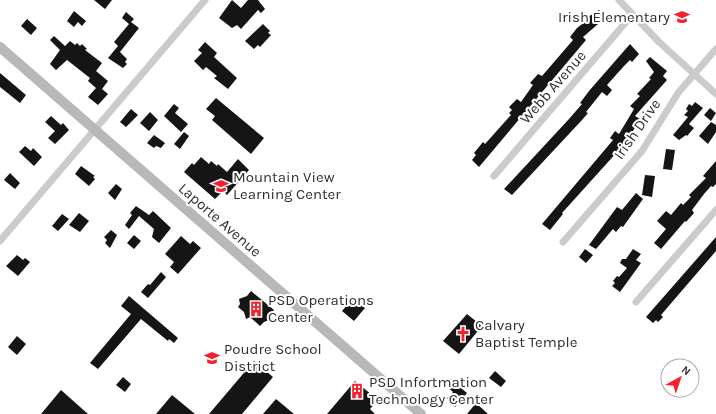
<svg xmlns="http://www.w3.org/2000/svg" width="716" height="414" font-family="Karla,sans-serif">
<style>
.building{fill:#151515}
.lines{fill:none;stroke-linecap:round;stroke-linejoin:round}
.street{stroke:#cbcbcb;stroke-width:7}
.secondary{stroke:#b8b8b8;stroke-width:10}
.labels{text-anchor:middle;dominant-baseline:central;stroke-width:4;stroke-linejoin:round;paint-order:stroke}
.poi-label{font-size:15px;fill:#2e2e2e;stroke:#fff;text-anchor:start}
.street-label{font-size:15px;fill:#2e2e2e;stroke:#fff}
</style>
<rect width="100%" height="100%" fill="#fff"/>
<path class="building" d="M 94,0 L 112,0 L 105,9 Z
M 232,0 L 241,8 L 248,0 L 258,0 L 265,9 L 261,13 L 258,10 L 241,29 L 237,25 L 232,28 L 219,18 Z
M 599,10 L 605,18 L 583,37 L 586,40 L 479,167 L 472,160 L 476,155 L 474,153 L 483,142 L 485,144 L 511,115 L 509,113 L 512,110 L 509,107 L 517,99 L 521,102 L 533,85 L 530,83 L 538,74 L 542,76 L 573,40 L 570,37 L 577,28 L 590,18 L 588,17 Z
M 74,11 L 86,21 L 82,26 L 78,22 L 74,27 L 67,21 Z
M 126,12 L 134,19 L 131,22 L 139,28 L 120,52 L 127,59 L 125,62 L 127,64 L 123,68 L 108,58 L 118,46 L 114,42 L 129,24 L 122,18 Z
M 27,19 L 37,28 L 31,35 L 21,26 Z
M 263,24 L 270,31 L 268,33 L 271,35 L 260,47 L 258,45 L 254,49 L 245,41 Z
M 54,36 L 65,46 L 70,41 L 75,45 L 77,43 L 80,46 L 82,44 L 87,49 L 85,50 L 102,63 L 96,71 L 108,81 L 102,89 L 108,94 L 98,105 L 88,97 L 96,88 L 88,81 L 90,78 L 67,60 L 56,70 L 50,64 L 60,50 L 50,40 Z
M 205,42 L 217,53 L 214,57 L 237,78 L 228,89 L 214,78 L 217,76 L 206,67 L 203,70 L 194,61 L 202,53 L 198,50 Z
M 630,44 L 639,54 L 632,62 L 630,60 L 624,66 L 607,85 L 612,90 L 607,96 L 602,92 L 586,112 L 588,113 L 582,120 L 512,195 L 504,189 L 569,119 L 582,104 L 580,103 L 589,91 Z
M 650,57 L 667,71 L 663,76 L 667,80 L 635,116 L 640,119 L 627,141 L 562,213 L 563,214 L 550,230 L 542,224 L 613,140 L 610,138 L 615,131 L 619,134 L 634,109 L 630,106 L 640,96 L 637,94 L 651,79 L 649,78 L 654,72 L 646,61 Z
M 0,73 L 26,95 L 20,103 L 0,87 Z
M 216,98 L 264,138 L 251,154 L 212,120 L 215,116 L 206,109 Z
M 695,102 L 703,108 L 689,124 L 694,128 L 687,136 L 686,135 L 679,140 L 673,135 L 688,117 L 684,115 L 688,111 L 686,109 L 689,104 L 692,106 Z
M 174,104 L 179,108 L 175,113 L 188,124 L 181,132 L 164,116 Z
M 710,108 L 716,113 L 711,121 L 704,115 Z
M 131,109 L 138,115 L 126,127 L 120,122 Z
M 150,112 L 158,120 L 149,131 L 140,123 Z
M 51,116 L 61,125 L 63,123 L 69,130 L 55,144 L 48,138 L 55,131 L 45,122 Z
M 711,122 L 716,125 L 716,132 L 708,144 L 699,136 Z
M 184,132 L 189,136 L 180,149 L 174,144 Z
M 154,135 L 165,143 L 161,148 L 156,146 L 154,148 L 147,143 Z
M 25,146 L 31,151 L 33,148 L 42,157 L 34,166 L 19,152 Z
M 666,149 L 675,150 L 672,170 L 663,169 Z
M 201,157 L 209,164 L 211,161 L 217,166 L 218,164 L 227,172 L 238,159 L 249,170 L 227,195 L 223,191 L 215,199 L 184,172 L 192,163 L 194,165 Z
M 716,161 L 716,184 L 713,187 L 711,186 L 704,194 L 692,210 L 694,213 L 686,222 L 685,221 L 661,249 L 654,243 L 666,229 L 657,221 L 666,211 L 671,215 L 681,203 L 683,205 L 691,197 L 689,195 L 706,178 L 703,176 Z
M 81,166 L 95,176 L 93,177 L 95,179 L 89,186 L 75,174 Z
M 10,173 L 20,183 L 15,189 L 4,180 Z
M 645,175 L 655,176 L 652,197 L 642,195 Z
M 116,184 L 122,189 L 115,200 L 108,193 Z
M 636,193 L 643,199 L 623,227 L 621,226 L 616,232 L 613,229 L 596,249 L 589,245 L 617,207 L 622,210 Z
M 136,206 L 149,215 L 153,211 L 171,228 L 159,243 L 152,237 L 154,229 L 139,216 L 129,229 L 125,225 L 132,215 L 130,213 Z
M 79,213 L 89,221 L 80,232 L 69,225 Z
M 62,214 L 69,219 L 58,231 L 52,226 Z
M 111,230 L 117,235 L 110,248 L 105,243 L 107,240 L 104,237 Z
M 134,235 L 141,241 L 134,249 L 127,243 Z
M 181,236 L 190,244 L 193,241 L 201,248 L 178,274 L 170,267 L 174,262 L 165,254 Z
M 716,237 L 716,251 L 661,315 L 663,317 L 658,322 L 656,320 L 653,323 L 646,317 Z
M 585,249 L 593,255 L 586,263 L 579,257 Z
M 633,249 L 641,254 L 636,260 L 641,263 L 620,292 L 612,286 L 615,283 L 613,281 L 617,276 L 619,277 L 627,268 L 620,263 L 622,259 L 626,259 Z
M 17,255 L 23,260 L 25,258 L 30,262 L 18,276 L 6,266 Z
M 161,272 L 166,277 L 148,298 L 141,292 L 148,284 L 150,285 Z
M 251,291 L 274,310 L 271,314 L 272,319 L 264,322 L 260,326 L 250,317 L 246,319 L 244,312 L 238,307 L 240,304 L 239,299 L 247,296 Z
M 129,296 L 178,338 L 174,343 L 169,339 L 168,341 L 141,319 L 98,369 L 90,363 L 131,314 L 121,306 Z
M 353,298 L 365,308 L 354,321 L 342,311 Z
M 467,314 L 482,326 L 459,354 L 443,341 Z
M 17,336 L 26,344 L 17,355 L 8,347 Z
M 254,361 L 273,377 L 242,414 L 209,414 Z
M 495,371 L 506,381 L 501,387 L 489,378 Z
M 123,377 L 131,384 L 125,392 L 116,385 Z
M 450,379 L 467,393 L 455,407 L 447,398 L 453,392 L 445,385 Z
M 355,381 L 378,400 L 370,409 L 375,414 L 327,414 Z
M 61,390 L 88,414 L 41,414 Z
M 172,395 L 195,414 L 156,414 Z
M 276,399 L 294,414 L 263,414 Z
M 476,403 L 488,414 L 467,414 Z"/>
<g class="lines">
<path class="street" d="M 619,0 L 659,42 L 716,94
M 494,176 L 632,15
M 0,241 L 205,0
M 563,242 L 642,151 L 678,93 L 716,49
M 636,302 L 716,210"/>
<path class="secondary" d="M 0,47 L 421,414"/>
</g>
<defs>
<g id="school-bare" transform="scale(1.2)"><path d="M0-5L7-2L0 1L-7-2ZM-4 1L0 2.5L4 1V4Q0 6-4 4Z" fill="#f61f2f" stroke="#fff" stroke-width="2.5" paint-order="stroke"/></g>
<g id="building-bare" transform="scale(1.2)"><path d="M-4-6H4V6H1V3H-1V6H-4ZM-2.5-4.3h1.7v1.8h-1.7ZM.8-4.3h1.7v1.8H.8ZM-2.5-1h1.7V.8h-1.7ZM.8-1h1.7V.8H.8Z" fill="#f61f2f" stroke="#fff" stroke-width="2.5" paint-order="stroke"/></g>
<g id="church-bare" transform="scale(1.2)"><path d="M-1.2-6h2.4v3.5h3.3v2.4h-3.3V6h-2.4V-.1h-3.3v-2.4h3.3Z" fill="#f61f2f" stroke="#fff" stroke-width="2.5" paint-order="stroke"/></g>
</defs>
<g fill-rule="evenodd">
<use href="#school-bare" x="682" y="17"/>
<use href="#school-bare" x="221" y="186"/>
<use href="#building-bare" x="256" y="309"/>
<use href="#church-bare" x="463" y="334"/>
<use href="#school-bare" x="212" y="358"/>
<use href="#building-bare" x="357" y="391"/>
</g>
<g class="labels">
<g class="poi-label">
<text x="670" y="17" text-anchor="end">Irish Elementary</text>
<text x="233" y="177">Mountain View<tspan x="233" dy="17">Learning Center</tspan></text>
<text x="268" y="300">PSD Operations<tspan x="268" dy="17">Center</tspan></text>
<text x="475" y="325">Calvary<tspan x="475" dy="17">Baptist Temple</tspan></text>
<text x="224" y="349">Poudre School<tspan x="224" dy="17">District</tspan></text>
<text x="369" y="382">PSD Infortmation<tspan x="369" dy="17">Technology Center</tspan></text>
</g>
<g class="street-label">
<text transform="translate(553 87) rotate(-49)">Webb Avenue</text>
<text transform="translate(637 129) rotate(-55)">Irish Drive</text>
<text transform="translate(220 220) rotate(41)">Laporte Avenue</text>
</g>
</g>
<g transform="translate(680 378) rotate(40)"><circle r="19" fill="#ffffff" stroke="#ababab"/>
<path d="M0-3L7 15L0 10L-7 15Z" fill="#f61f2f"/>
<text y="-6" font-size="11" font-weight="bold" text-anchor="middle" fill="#2e2e2e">N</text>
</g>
</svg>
